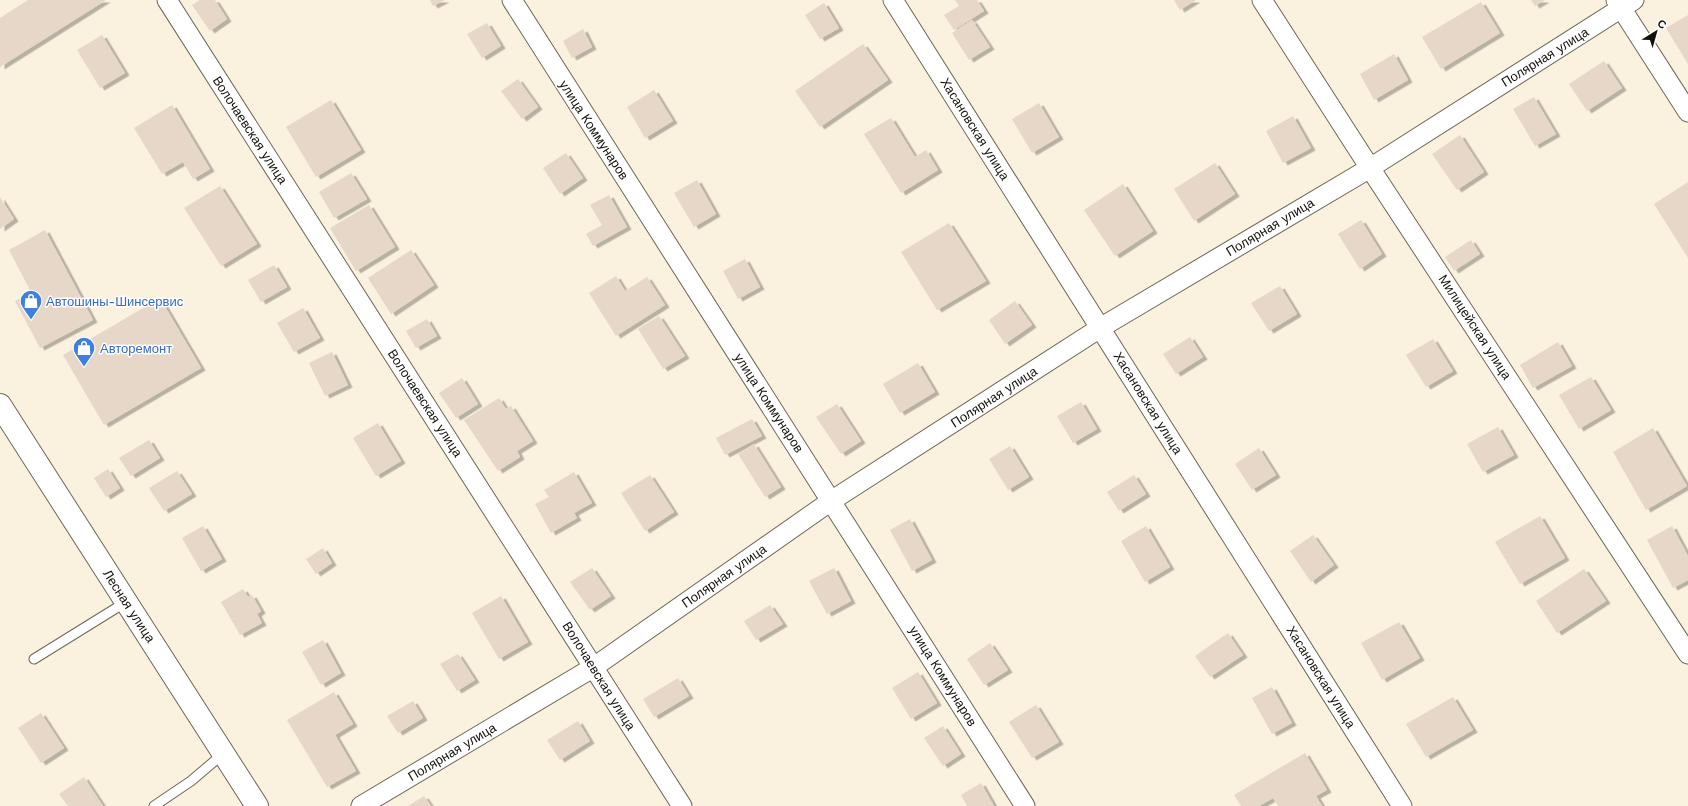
<svg xmlns="http://www.w3.org/2000/svg" width="1688" height="806" font-family="'Work Sans',sans-serif">
<style>
.building{fill:#e6d7c8;filter:url(#shadow)}
.lines{fill:none;stroke-linecap:round;stroke-linejoin:round}
.service-casing{stroke:#6f6757;stroke-width:11}
.minor-casing{stroke:#6f6757;stroke-width:21}
.tertiary-casing{stroke:#6f6757;stroke-width:24}
.service{stroke:#fff;stroke-width:9}
.minor{stroke:#fff;stroke-width:19}
.tertiary{stroke:#fff;stroke-width:22}
.labels{text-anchor:middle;dominant-baseline:central;stroke-width:3;stroke-linejoin:round;paint-order:stroke}
.street-label{font-size:13px;fill:#14110b;stroke:#fff}
.shop-label{font-size:13px;fill:#366cbe;stroke:#fff;text-anchor:start}
</style>
<defs>
<filter id="shadow"><feDropShadow dx="4.5" dy="2.5" stdDeviation="0" flood-color="#0004"/></filter>
</defs>
<rect width="100%" height="100%" fill="#faf1de"/>
<path class="building" d="M 28,0 L 106,0 L 0,67 L 0,18 Z
M 200,0 L 215,0 L 227,19 L 210,31 L 192,5 Z
M 430,0 L 445,0 L 433,6 Z
M 955,0 L 977,0 L 984,11 L 954,30 L 944,15 L 959,6 Z
M 1174,0 L 1196,0 L 1180,10 Z
M 1531,0 L 1545,0 L 1535,6 Z
M 1481,2 L 1500,33 L 1441,69 L 1422,37 Z
M 824,3 L 839,28 L 820,39 L 805,15 Z
M 1688,15 L 1688,64 L 1666,28 Z
M 972,20 L 990,47 L 969,60 L 952,33 Z
M 487,23 L 501,46 L 482,58 L 467,34 Z
M 583,29 L 592,47 L 572,58 L 563,41 Z
M 102,35 L 125,73 L 100,88 L 77,50 Z
M 863,44 L 888,80 L 820,127 L 795,91 Z
M 1394,54 L 1408,80 L 1374,100 L 1360,74 Z
M 1604,61 L 1622,88 L 1587,111 L 1569,84 Z
M 518,79 L 538,107 L 522,119 L 501,91 Z
M 654,90 L 673,121 L 645,138 L 627,107 Z
M 1534,97 L 1556,134 L 1535,146 L 1513,109 Z
M 331,100 L 361,150 L 316,177 L 286,127 Z
M 1039,103 L 1059,137 L 1032,153 L 1012,119 Z
M 172,105 L 210,169 L 193,179 L 183,162 L 162,174 L 134,128 Z
M 1293,116 L 1311,148 L 1283,163 L 1266,131 Z
M 891,118 L 915,157 L 926,150 L 938,170 L 901,193 L 864,134 Z
M 1460,135 L 1484,172 L 1457,190 L 1432,154 Z
M 566,153 L 583,178 L 560,194 L 543,168 Z
M 1215,163 L 1235,194 L 1194,221 L 1174,189 Z
M 351,173 L 367,199 L 334,218 L 319,192 Z
M 697,180 L 716,214 L 694,227 L 674,193 Z
M 1688,182 L 1688,258 L 1654,204 Z
M 1123,184 L 1153,231 L 1115,256 L 1084,210 Z
M 220,186 L 257,244 L 221,266 L 184,208 Z
M 609,195 L 627,227 L 593,246 L 586,234 L 602,225 L 590,205 Z
M 0,197 L 14,219 L 0,229 Z
M 369,205 L 395,247 L 356,271 L 330,228 Z
M 1361,220 L 1382,254 L 1360,269 L 1338,234 Z
M 949,223 L 986,281 L 937,310 L 901,252 Z
M 45,230 L 93,320 L 40,348 L 15,301 L 31,292 L 9,250 Z
M 1471,240 L 1480,254 L 1454,271 L 1445,257 Z
M 411,250 L 434,285 L 391,314 L 368,278 Z
M 745,259 L 760,287 L 738,299 L 723,271 Z
M 274,265 L 287,287 L 261,302 L 248,280 Z
M 616,276 L 625,291 L 647,277 L 665,305 L 616,336 L 589,293 Z
M 1280,286 L 1297,314 L 1269,331 L 1251,303 Z
M 160,298 L 201,368 L 104,425 L 63,355 Z
M 1015,301 L 1032,325 L 1005,344 L 989,320 Z
M 303,308 L 320,338 L 294,352 L 277,323 Z
M 659,316 L 685,356 L 663,369 L 638,329 Z
M 427,319 L 437,336 L 416,348 L 406,331 Z
M 1190,337 L 1203,357 L 1176,374 L 1163,354 Z
M 1433,339 L 1453,371 L 1426,387 L 1406,355 Z
M 1558,342 L 1572,366 L 1533,388 L 1520,365 Z
M 332,352 L 348,385 L 325,396 L 309,363 Z
M 918,363 L 935,392 L 900,413 L 883,384 Z
M 1591,377 L 1611,410 L 1579,429 L 1559,395 Z
M 462,378 L 478,404 L 456,418 L 439,393 Z
M 499,398 L 506,409 L 511,406 L 533,441 L 517,451 L 520,457 L 498,471 L 464,420 Z
M 1081,402 L 1097,429 L 1073,443 L 1057,416 Z
M 837,404 L 861,441 L 841,454 L 816,417 Z
M 752,419 L 762,436 L 725,455 L 716,438 Z
M 378,423 L 401,461 L 376,476 L 353,438 Z
M 1498,427 L 1514,455 L 1483,472 L 1467,444 Z
M 1653,428 L 1687,486 L 1646,510 L 1613,452 Z
M 149,440 L 160,458 L 131,476 L 119,458 Z
M 754,444 L 781,487 L 765,497 L 738,454 Z
M 1010,446 L 1029,477 L 1008,490 L 989,459 Z
M 1259,448 L 1276,475 L 1252,490 L 1235,464 Z
M 108,469 L 120,488 L 106,497 L 94,478 Z
M 177,471 L 192,494 L 164,511 L 149,488 Z
M 574,472 L 592,503 L 574,513 L 577,518 L 551,533 L 535,504 L 549,497 L 544,490 Z
M 650,475 L 674,512 L 645,531 L 621,493 Z
M 1134,475 L 1146,494 L 1119,511 L 1107,492 Z
M 1540,516 L 1565,558 L 1520,584 L 1495,542 Z
M 910,519 L 932,560 L 912,571 L 890,530 Z
M 203,526 L 222,559 L 201,571 L 182,538 Z
M 1146,526 L 1170,567 L 1145,582 L 1121,541 Z
M 1672,526 L 1688,556 L 1688,580 L 1673,588 L 1647,540 Z
M 1313,535 L 1334,565 L 1311,582 L 1290,551 Z
M 323,548 L 332,563 L 316,574 L 306,559 Z
M 592,568 L 611,596 L 590,610 L 570,582 Z
M 834,568 L 851,601 L 827,614 L 809,581 Z
M 1584,569 L 1606,601 L 1557,633 L 1536,601 Z
M 243,589 L 248,597 L 252,595 L 261,611 L 257,614 L 262,623 L 240,635 L 221,602 Z
M 501,596 L 528,642 L 499,659 L 472,613 Z
M 770,605 L 783,624 L 756,640 L 744,621 Z
M 1399,622 L 1420,658 L 1382,680 L 1361,643 Z
M 1228,633 L 1243,655 L 1210,677 L 1195,656 Z
M 323,640 L 341,673 L 321,685 L 302,652 Z
M 990,643 L 1008,670 L 984,685 L 967,659 Z
M 458,654 L 475,680 L 457,691 L 440,664 Z
M 918,672 L 937,703 L 911,719 L 892,688 Z
M 678,678 L 689,696 L 654,717 L 643,699 Z
M 1272,687 L 1292,723 L 1272,734 L 1252,698 Z
M 334,692 L 353,724 L 335,735 L 356,771 L 327,787 L 287,720 Z
M 1453,697 L 1473,730 L 1426,757 L 1406,724 Z
M 413,701 L 423,718 L 398,733 L 387,716 Z
M 1036,705 L 1059,742 L 1032,758 L 1009,722 Z
M 41,713 L 64,748 L 41,763 L 18,728 Z
M 578,721 L 590,741 L 560,760 L 547,740 Z
M 943,726 L 961,754 L 943,766 L 924,738 Z
M 1305,753 L 1327,790 L 1316,796 L 1322,806 L 1278,806 L 1273,798 L 1259,806 L 1241,806 L 1234,795 Z
M 84,777 L 103,806 L 68,806 L 59,794 Z
M 981,783 L 994,806 L 967,806 L 961,795 Z
M 424,796 L 431,806 L 408,806 Z"/>
<g class="lines">
<g class="service-casing">
<path id="service" d="M 34,659 L 126,602
M 154,806 L 191,781 L 224,753"/>
</g>
<g class="minor-casing">
<path id="minor" d="M 167,0 L 682,806
M 512,0 L 1025,806
M 893,0 L 1402,806
M 1262,0 L 1370,168 L 1688,654
M 1616,0 L 1688,112
M 361,806 L 594,667 L 831,501 L 1100,328 L 1370,168 L 1634,0"/>
</g>
<g class="tertiary-casing">
<path id="tertiary" d="M 0,405 L 257,806"/>
</g>
<use href="#service" class="service"/>
<use href="#minor" class="minor"/>
<use href="#tertiary" class="tertiary"/>
</g>
<defs>
<g id="shop-pin" transform="scale(1.15)"><path d="M0 17L-7.5 6A9.5 9.5 0 1 1 7.5 6Z" fill="#3f7fe0" stroke="#fff"/><path d="M-5-2.5h2.3a2.7 3.5 0 0 1 5.4 0H5L5.5 6h-11ZM-1.5-2.5h3a1.5 2.3 0 0 0-3 0Z" fill="#fff"/></g>
</defs>
<g fill-rule="evenodd">
<use href="#shop-pin" x="31" y="301"/>
<use href="#shop-pin" x="84" y="348"/>
</g>
<g class="labels">
<g class="street-label">
<text transform="translate(1545 57) rotate(-32)">Полярная улица</text>
<text transform="translate(975 129) rotate(58)">Хасановская улица</text>
<text transform="translate(250 130) rotate(57)">Волочаевская улица</text>
<text transform="translate(594 130) rotate(57)">улица Коммунаров</text>
<text transform="translate(1270 227) rotate(-31)">Полярная улица</text>
<text transform="translate(1475 327) rotate(57)">Милицейская улица</text>
<text transform="translate(994 397) rotate(-33)">Полярная улица</text>
<text transform="translate(425 403) rotate(57)">Волочаевская улица</text>
<text transform="translate(769 403) rotate(57)">улица Коммунаров</text>
<text transform="translate(1148 403) rotate(58)">Хасановская улица</text>
<text transform="translate(724 576) rotate(-35)">Полярная улица</text>
<text transform="translate(129 606) rotate(57)">Лесная улица</text>
<text transform="translate(599 676) rotate(58)">Волочаевская улица</text>
<text transform="translate(943 676) rotate(58)">улица Коммунаров</text>
<text transform="translate(1321 677) rotate(58)">Хасановская улица</text>
<text transform="translate(452 752) rotate(-31)">Полярная улица</text>
</g>
<g class="shop-label">
<text x="46" y="301">Автошины-Шинсервис</text>
<text x="100" y="348">Авторемонт</text>
</g>
</g>
<g transform="translate(1656 32) rotate(37)" stroke="#ffffff" stroke-width="3" paint-order="stroke">
<path d="M0-3L7 15L0 10L-7 15Z" fill="#14110b"/>
<text y="-6" font-size="11" font-weight="bold" text-anchor="middle" fill="#14110b">С</text>
</g>
</svg>
